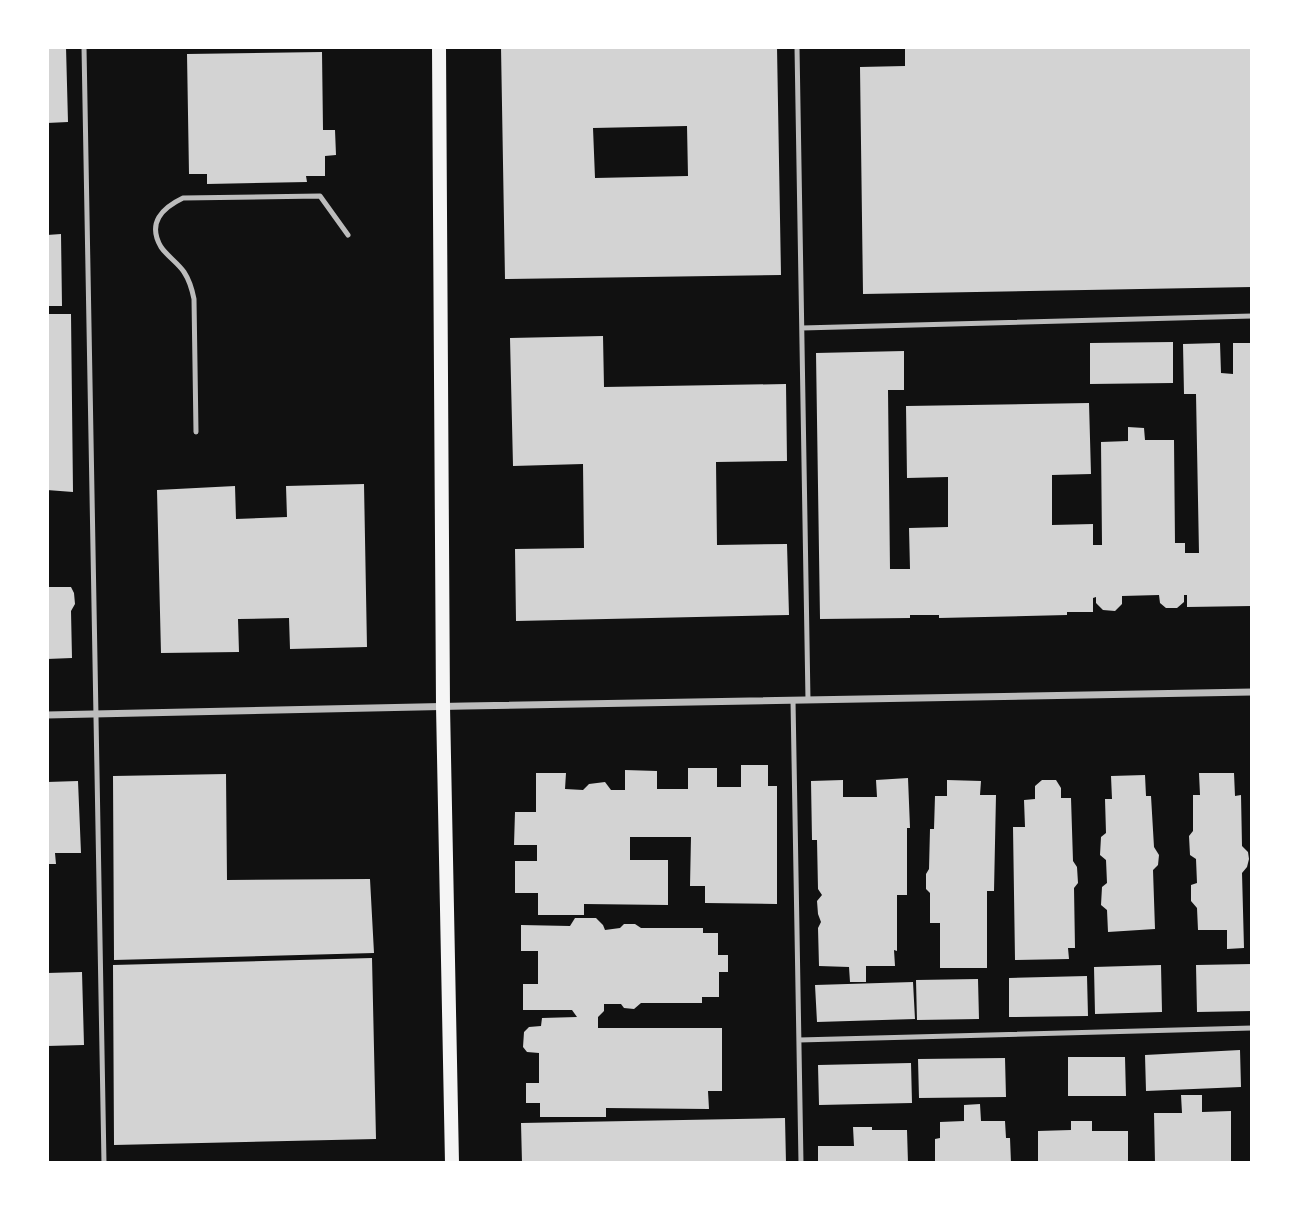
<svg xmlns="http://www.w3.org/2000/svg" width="1299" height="1210" font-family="'Exo 2',sans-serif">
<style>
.building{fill:#d3d3d3;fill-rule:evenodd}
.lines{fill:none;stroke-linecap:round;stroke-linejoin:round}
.service{stroke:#bcbcbc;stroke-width:5}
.minor{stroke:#bcbcbc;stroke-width:7}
.secondary{stroke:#f5f5f5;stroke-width:14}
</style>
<rect width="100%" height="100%" fill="#111"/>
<path class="building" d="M 47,47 L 66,47 L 68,122 L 47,123 Z
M 501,47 L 777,47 L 781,275 L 505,279 ZM 687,126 L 688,176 L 595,178 L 593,128 Z
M 970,47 L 1252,47 L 1252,287 L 863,294 L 860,67 L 905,66 L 905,49 Z
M 322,52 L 323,130 L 335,130 L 336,155 L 325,156 L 325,176 L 306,176 L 307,182 L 207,184 L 207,174 L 189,174 L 187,54 Z
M 61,234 L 62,306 L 47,306 L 47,235 Z
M 47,314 L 71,314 L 73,492 L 47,490 Z
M 603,336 L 604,387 L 786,384 L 787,461 L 716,462 L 717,545 L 787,544 L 789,615 L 516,621 L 515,549 L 584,548 L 583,464 L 513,466 L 510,338 Z
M 1173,342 L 1173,383 L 1090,384 L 1090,343 Z
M 1220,343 L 1221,373 L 1233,374 L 1233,343 L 1252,343 L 1252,606 L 1187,607 L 1187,595 L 1184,595 L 1184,602 L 1177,608 L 1166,608 L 1160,603 L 1159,595 L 1122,596 L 1122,604 L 1115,611 L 1103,610 L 1096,603 L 1096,597 L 1093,598 L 1093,612 L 1067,612 L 1067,615 L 939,618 L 939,615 L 910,615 L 910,618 L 820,619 L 816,353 L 904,351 L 904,390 L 888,390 L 890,569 L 910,569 L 909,528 L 948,527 L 948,477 L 907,478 L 906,406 L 1089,403 L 1091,474 L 1052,475 L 1052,525 L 1093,524 L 1093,545 L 1102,545 L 1101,442 L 1128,441 L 1128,427 L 1144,428 L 1145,440 L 1174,440 L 1175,543 L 1185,543 L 1185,553 L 1199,553 L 1196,394 L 1184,394 L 1183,344 Z
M 364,484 L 367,647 L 290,649 L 289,618 L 238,619 L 239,652 L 161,653 L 157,490 L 235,486 L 236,519 L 287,517 L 286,486 Z
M 47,587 L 71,587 L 74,593 L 75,604 L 71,611 L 72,658 L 47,659 Z
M 741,765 L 768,765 L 768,786 L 777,786 L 777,904 L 705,903 L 705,886 L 690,886 L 691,837 L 630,837 L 630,860 L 668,860 L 668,905 L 584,904 L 584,915 L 538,915 L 538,893 L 515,893 L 515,861 L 537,861 L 537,845 L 514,845 L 515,812 L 536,812 L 536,773 L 566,773 L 565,789 L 583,790 L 589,784 L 605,782 L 611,790 L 625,790 L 625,770 L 657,771 L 657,789 L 688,789 L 688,768 L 717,768 L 717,787 L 741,787 Z
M 1199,773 L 1234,773 L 1235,796 L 1241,795 L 1242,846 L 1248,852 L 1249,859 L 1247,867 L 1242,873 L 1244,948 L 1227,949 L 1227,930 L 1198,930 L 1197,908 L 1191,901 L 1191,885 L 1197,883 L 1196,859 L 1190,855 L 1189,836 L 1193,831 L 1193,795 L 1200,795 Z
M 226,774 L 227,880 L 370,879 L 374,953 L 114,960 L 113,776 Z
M 1145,775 L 1146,796 L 1151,796 L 1154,847 L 1159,855 L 1158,865 L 1153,870 L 1155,929 L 1108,932 L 1107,910 L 1101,905 L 1102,887 L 1107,883 L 1106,860 L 1100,855 L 1101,837 L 1106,833 L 1105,799 L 1112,799 L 1111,776 Z
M 908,778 L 910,828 L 907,828 L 907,895 L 897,895 L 897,951 L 894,950 L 895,966 L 866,966 L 866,982 L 850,982 L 849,967 L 819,966 L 818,928 L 821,922 L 818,914 L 817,901 L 822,895 L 818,889 L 817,840 L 812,840 L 811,781 L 843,780 L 843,797 L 877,797 L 876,780 Z
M 947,780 L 981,781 L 980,795 L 996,795 L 994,891 L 987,891 L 987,968 L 940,968 L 940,923 L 930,923 L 930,893 L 926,889 L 926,874 L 929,869 L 930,829 L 934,829 L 935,796 L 947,796 Z
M 1042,780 L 1056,780 L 1061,788 L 1061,798 L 1071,798 L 1073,861 L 1077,867 L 1078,883 L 1074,888 L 1075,948 L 1068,948 L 1069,959 L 1015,960 L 1013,827 L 1025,827 L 1024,800 L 1035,799 L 1035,786 Z
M 78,781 L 81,853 L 55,853 L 56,864 L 47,864 L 47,782 Z
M 575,918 L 596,918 L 603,925 L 605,930 L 620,928 L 624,924 L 635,924 L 641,928 L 703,928 L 703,933 L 718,933 L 718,955 L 728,955 L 728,972 L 719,972 L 719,997 L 702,997 L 702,1003 L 641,1003 L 634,1009 L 624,1008 L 621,1004 L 604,1004 L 604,1011 L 598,1017 L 598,1028 L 722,1028 L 722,1091 L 708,1091 L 709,1109 L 606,1108 L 606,1117 L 540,1117 L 540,1103 L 526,1103 L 526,1083 L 539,1083 L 539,1053 L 527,1052 L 523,1047 L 524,1032 L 529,1027 L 541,1026 L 542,1018 L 577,1017 L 572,1010 L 523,1010 L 523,984 L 538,984 L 538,951 L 521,951 L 521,925 L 570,926 Z
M 372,958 L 376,1139 L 114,1145 L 113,965 Z
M 1252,964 L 1252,1011 L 1197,1012 L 1196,965 Z
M 1161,965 L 1162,1012 L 1095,1014 L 1094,967 Z
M 82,972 L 84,1045 L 47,1046 L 47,973 Z
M 1087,976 L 1088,1016 L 1009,1017 L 1009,978 Z
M 978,979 L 979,1019 L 917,1020 L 916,980 Z
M 913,982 L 915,1019 L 817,1022 L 815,985 Z
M 1240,1050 L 1241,1087 L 1146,1091 L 1145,1055 Z
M 1068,1057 L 1125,1057 L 1126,1096 L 1068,1096 Z
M 1005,1058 L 1006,1097 L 919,1098 L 918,1059 Z
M 911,1063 L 912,1103 L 819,1105 L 818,1065 Z
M 1181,1095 L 1202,1095 L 1202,1112 L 1231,1111 L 1231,1163 L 1155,1163 L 1154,1113 L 1182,1113 Z
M 980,1104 L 981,1121 L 1005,1121 L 1006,1138 L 1010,1138 L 1011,1163 L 935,1163 L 935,1139 L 940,1138 L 940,1122 L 964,1121 L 964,1105 Z
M 785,1118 L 786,1163 L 522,1163 L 521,1123 Z
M 1071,1121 L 1092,1121 L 1092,1131 L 1128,1131 L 1128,1163 L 1038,1163 L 1038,1131 L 1071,1130 Z
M 853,1127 L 872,1127 L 872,1130 L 907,1130 L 908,1163 L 818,1163 L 818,1146 L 854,1146 Z"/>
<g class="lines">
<path class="service" d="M 84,47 L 104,1163
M 797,47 L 808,700
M 802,328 L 1252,316
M 196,432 L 194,299 C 192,289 190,281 184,272 C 178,263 167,256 161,247 C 147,223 162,208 183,198 L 320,196 L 348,235
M 793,700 L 801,1163
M 799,1040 L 1252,1028"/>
<path class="minor" d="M 47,715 L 465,706 L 1252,692"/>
<path class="secondary" d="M 439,47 L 443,706 L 452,1163"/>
</g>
<rect width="1299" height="1210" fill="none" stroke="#ffffff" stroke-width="98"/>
</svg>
